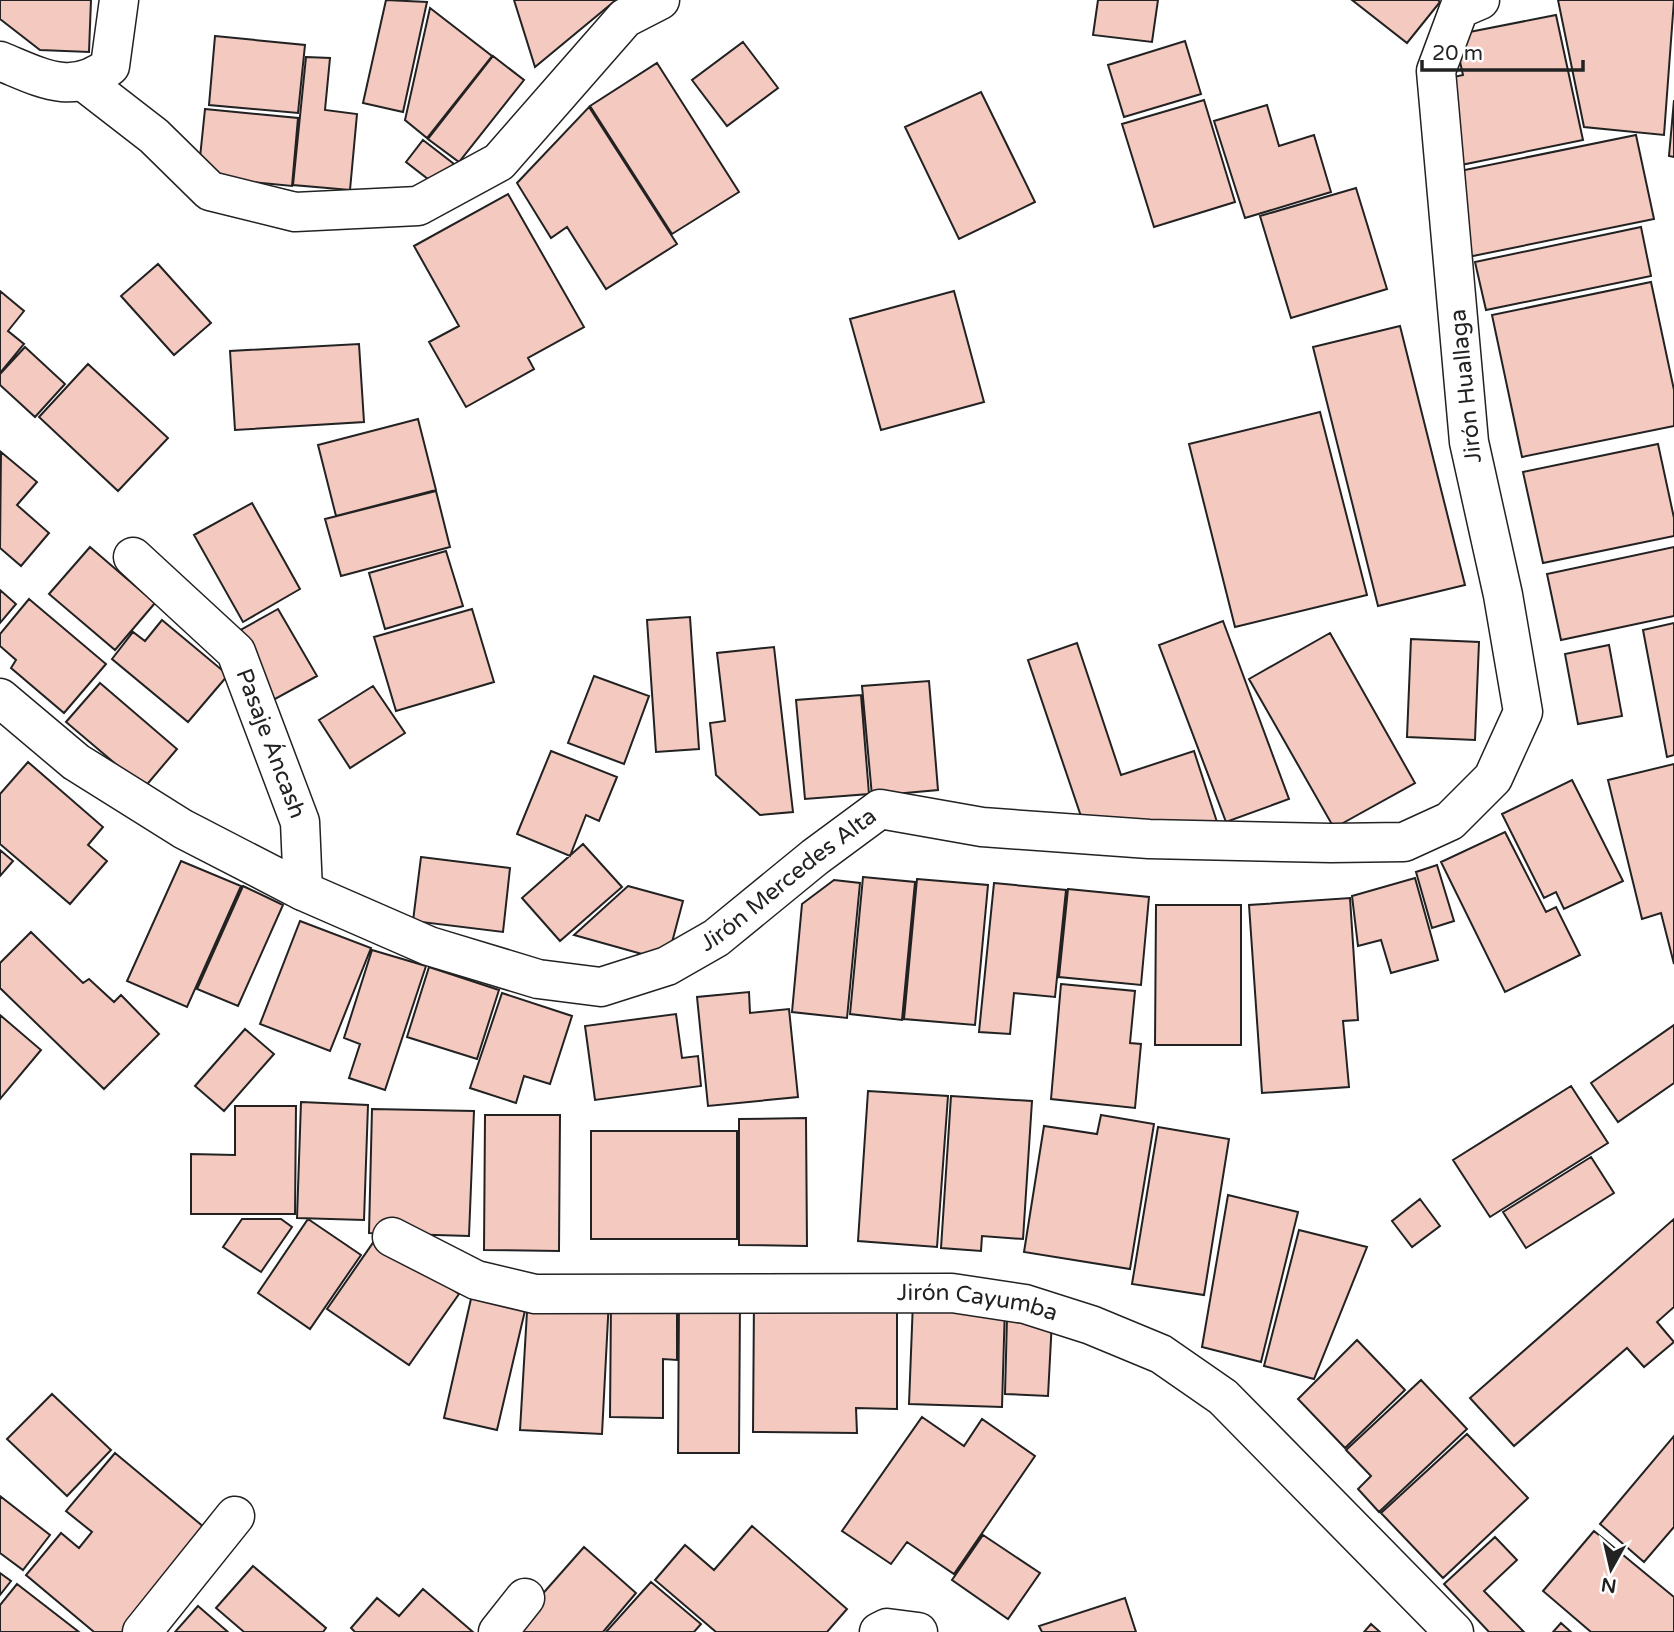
<svg xmlns="http://www.w3.org/2000/svg" width="1674" height="1632" font-family="'Varela Round',sans-serif">
<style>
.building{fill:#f3c9c0;stroke:#222;stroke-width:2}
.lines{fill:none;stroke-linecap:round;stroke-linejoin:round}
.street-casing{stroke:#222;stroke-width:41}
.street{stroke:#fff;stroke-width:38}
.labels{text-anchor:middle;dominant-baseline:central;stroke-width:5;stroke-linejoin:round;paint-order:stroke}
.street-label{font-size:23px;fill:#222;stroke:#fff}
</style>
<rect width="100%" height="100%" fill="#fff"/>
<path class="building" d="M 0,0 L 91,0 L 89,52 L 40,50 L 0,19 Z
M 386,0 L 427,2 L 403,112 L 363,103 Z
M 514,0 L 616,0 L 535,67 Z
M 1098,0 L 1158,0 L 1152,42 L 1093,35 Z
M 1352,0 L 1438,0 L 1440,2 L 1407,43 Z
M 1558,0 L 1674,0 L 1664,135 L 1584,127 Z
M 430,8 L 492,56 L 427,138 L 405,120 Z
M 1556,15 L 1583,140 L 1461,165 L 1444,79 L 1463,75 L 1454,35 Z
M 215,36 L 305,45 L 298,113 L 209,105 Z
M 1185,41 L 1201,94 L 1124,117 L 1108,65 Z
M 743,42 L 778,88 L 727,126 L 692,80 Z
M 493,56 L 524,80 L 459,162 L 428,139 Z
M 306,57 L 330,58 L 325,110 L 357,114 L 350,190 L 293,185 Z
M 657,63 L 739,192 L 672,234 L 590,106 Z
M 981,92 L 1035,202 L 959,239 L 905,127 Z
M 1204,100 L 1235,202 L 1154,227 L 1122,124 Z
M 1674,100 L 1674,157 L 1669,156 Z
M 1267,105 L 1279,146 L 1314,135 L 1331,192 L 1245,218 L 1214,121 Z
M 589,107 L 677,244 L 606,289 L 567,227 L 551,238 L 517,183 Z
M 205,109 L 298,118 L 292,186 L 198,177 Z
M 1636,135 L 1654,219 L 1468,257 L 1450,173 Z
M 423,140 L 454,164 L 437,186 L 406,162 Z
M 1356,188 L 1387,289 L 1291,318 L 1260,216 Z
M 508,194 L 584,327 L 528,358 L 534,369 L 466,407 L 429,342 L 459,326 L 414,246 Z
M 1641,227 L 1651,276 L 1486,310 L 1475,262 Z
M 158,264 L 211,323 L 174,355 L 121,296 Z
M 1651,282 L 1674,390 L 1674,426 L 1522,457 L 1492,315 Z
M 0,291 L 24,311 L 8,331 L 24,344 L 0,373 Z
M 954,291 L 984,402 L 881,430 L 850,319 Z
M 1400,326 L 1465,585 L 1378,606 L 1313,347 Z
M 359,344 L 364,422 L 235,430 L 230,351 Z
M 25,347 L 65,384 L 35,417 L 0,385 L 0,374 Z
M 88,364 L 168,438 L 118,491 L 39,417 Z
M 1320,412 L 1367,595 L 1235,627 L 1189,444 Z
M 418,419 L 436,490 L 336,516 L 318,445 Z
M 1658,444 L 1674,518 L 1674,536 L 1543,563 L 1523,472 Z
M 1,452 L 37,482 L 17,505 L 49,533 L 21,566 L 0,548 Z
M 436,491 L 450,547 L 341,576 L 325,519 Z
M 252,503 L 300,589 L 243,622 L 194,535 Z
M 90,547 L 155,603 L 115,650 L 49,594 Z
M 1674,547 L 1674,616 L 1561,640 L 1547,574 Z
M 446,551 L 463,606 L 385,629 L 369,573 Z
M 0,590 L 16,604 L 0,623 Z
M 29,599 L 106,664 L 64,713 L 11,668 L 16,660 L 0,646 L 0,634 Z
M 278,609 L 317,676 L 266,704 L 228,637 Z
M 472,609 L 494,682 L 396,711 L 374,637 Z
M 690,617 L 699,749 L 656,752 L 647,620 Z
M 162,620 L 228,675 L 188,722 L 112,659 L 133,632 L 145,641 Z
M 1223,621 L 1289,799 L 1226,822 L 1159,645 Z
M 1674,623 L 1674,755 L 1667,757 L 1643,630 Z
M 1330,633 L 1415,783 L 1334,828 L 1249,679 Z
M 1411,639 L 1479,642 L 1475,740 L 1407,737 Z
M 1077,643 L 1121,775 L 1194,751 L 1217,822 L 1086,831 L 1028,660 Z
M 1609,645 L 1622,716 L 1578,724 L 1565,654 Z
M 774,647 L 793,812 L 760,815 L 716,775 L 710,723 L 725,721 L 717,653 Z
M 594,676 L 649,696 L 624,764 L 568,743 Z
M 929,681 L 938,790 L 872,796 L 862,686 Z
M 100,683 L 177,749 L 144,788 L 66,722 Z
M 373,686 L 405,733 L 350,768 L 319,720 Z
M 861,695 L 869,794 L 805,799 L 796,700 Z
M 551,751 L 617,777 L 599,821 L 586,815 L 570,856 L 517,834 Z
M 28,762 L 103,827 L 88,845 L 107,861 L 70,904 L 0,844 L 0,794 Z
M 1674,764 L 1674,964 L 1661,913 L 1642,919 L 1608,780 Z
M 1572,780 L 1623,881 L 1564,909 L 1556,892 L 1544,898 L 1502,814 Z
M 1505,832 L 1546,912 L 1556,907 L 1580,955 L 1505,992 L 1441,862 Z
M 583,844 L 622,887 L 560,941 L 522,898 Z
M 0,850 L 13,861 L 0,876 Z
M 421,857 L 510,868 L 503,932 L 413,921 Z
M 181,861 L 241,886 L 187,1007 L 127,981 Z
M 1437,865 L 1454,921 L 1432,928 L 1416,872 Z
M 863,877 L 915,882 L 902,1020 L 850,1014 Z
M 1415,878 L 1438,960 L 1391,973 L 1381,940 L 1358,946 L 1352,896 Z
M 917,879 L 988,885 L 975,1025 L 904,1019 Z
M 834,880 L 860,883 L 847,1018 L 792,1012 L 802,904 Z
M 994,883 L 1066,890 L 1055,997 L 1014,993 L 1010,1034 L 979,1032 Z
M 243,886 L 283,905 L 238,1006 L 197,989 Z
M 628,886 L 683,901 L 667,961 L 574,935 Z
M 1068,889 L 1149,897 L 1141,985 L 1059,977 Z
M 1350,898 L 1358,1020 L 1343,1021 L 1349,1087 L 1262,1093 L 1249,905 Z
M 1156,905 L 1241,905 L 1241,1045 L 1155,1045 Z
M 300,921 L 371,948 L 330,1051 L 260,1024 Z
M 31,932 L 83,983 L 89,979 L 114,1002 L 121,995 L 159,1034 L 104,1089 L 0,988 L 0,963 Z
M 372,950 L 426,966 L 385,1090 L 349,1078 L 360,1044 L 344,1038 Z
M 429,967 L 499,990 L 477,1059 L 407,1037 Z
M 1061,984 L 1135,991 L 1130,1043 L 1141,1044 L 1135,1108 L 1051,1099 Z
M 749,992 L 750,1013 L 789,1009 L 798,1097 L 708,1106 L 697,997 Z
M 502,993 L 572,1016 L 550,1084 L 524,1076 L 516,1103 L 470,1088 Z
M 676,1014 L 682,1058 L 698,1056 L 701,1086 L 595,1100 L 585,1026 Z
M 0,1015 L 41,1050 L 0,1099 Z
M 1674,1025 L 1674,1083 L 1618,1122 L 1591,1083 Z
M 245,1029 L 274,1054 L 224,1111 L 195,1086 Z
M 1571,1086 L 1608,1143 L 1490,1217 L 1453,1160 Z
M 868,1091 L 948,1096 L 937,1247 L 858,1241 Z
M 951,1096 L 1032,1101 L 1023,1239 L 982,1236 L 981,1251 L 941,1248 Z
M 301,1102 L 368,1105 L 364,1220 L 297,1218 Z
M 235,1106 L 296,1106 L 295,1214 L 191,1214 L 191,1154 L 235,1155 Z
M 372,1109 L 474,1111 L 469,1236 L 369,1233 Z
M 485,1115 L 560,1115 L 559,1251 L 484,1250 Z
M 1101,1115 L 1154,1124 L 1130,1269 L 1024,1252 L 1044,1126 L 1097,1134 Z
M 806,1118 L 807,1246 L 739,1245 L 739,1119 Z
M 1158,1127 L 1229,1139 L 1204,1295 L 1132,1284 Z
M 591,1131 L 737,1131 L 737,1239 L 591,1239 Z
M 1591,1157 L 1614,1193 L 1526,1248 L 1503,1212 Z
M 1228,1195 L 1298,1212 L 1261,1362 L 1202,1347 Z
M 1420,1199 L 1440,1226 L 1412,1247 L 1392,1221 Z
M 242,1219 L 281,1219 L 292,1227 L 261,1272 L 223,1247 Z
M 308,1219 L 361,1255 L 310,1329 L 258,1293 Z
M 1674,1219 L 1674,1307 L 1657,1322 L 1674,1342 L 1644,1367 L 1627,1348 L 1514,1446 L 1470,1398 Z
M 1299,1230 L 1367,1247 L 1314,1379 L 1264,1366 Z
M 377,1237 L 459,1294 L 409,1365 L 327,1309 Z
M 473,1290 L 527,1302 L 497,1430 L 444,1418 Z
M 528,1295 L 609,1299 L 602,1434 L 520,1430 Z
M 754,1297 L 897,1298 L 897,1409 L 856,1408 L 857,1433 L 753,1432 Z
M 611,1299 L 677,1299 L 677,1360 L 663,1359 L 663,1418 L 610,1417 Z
M 679,1299 L 740,1300 L 739,1453 L 678,1453 Z
M 913,1301 L 1005,1305 L 1002,1407 L 909,1404 Z
M 1007,1318 L 1052,1320 L 1048,1396 L 1005,1394 Z
M 1357,1340 L 1405,1390 L 1345,1448 L 1298,1399 Z
M 1421,1380 L 1467,1429 L 1379,1512 L 1358,1489 L 1371,1476 L 1346,1450 Z
M 52,1394 L 111,1450 L 67,1496 L 7,1439 Z
M 922,1417 L 964,1446 L 982,1419 L 1035,1456 L 954,1574 L 907,1542 L 891,1564 L 842,1531 Z
M 1467,1434 L 1528,1498 L 1443,1578 L 1381,1513 Z
M 1674,1436 L 1674,1527 L 1644,1562 L 1600,1524 Z
M 115,1453 L 211,1533 L 127,1632 L 94,1632 L 26,1575 L 61,1533 L 79,1548 L 92,1532 L 66,1511 Z
M 0,1496 L 50,1535 L 23,1570 L 0,1553 Z
M 752,1526 L 847,1609 L 827,1632 L 716,1632 L 655,1580 L 685,1545 L 714,1570 Z
M 1594,1531 L 1674,1597 L 1674,1632 L 1591,1632 L 1543,1591 Z
M 983,1535 L 1040,1573 L 1008,1619 L 952,1580 Z
M 1495,1537 L 1517,1560 L 1484,1591 L 1524,1632 L 1489,1632 L 1444,1584 Z
M 584,1547 L 636,1593 L 603,1632 L 509,1632 Z
M 253,1566 L 326,1628 L 323,1632 L 244,1632 L 216,1608 Z
M 0,1573 L 11,1581 L 0,1595 Z
M 651,1582 L 701,1624 L 694,1632 L 606,1632 Z
M 17,1584 L 79,1632 L 0,1632 L 0,1605 Z
M 423,1589 L 473,1632 L 355,1632 L 351,1628 L 377,1598 L 399,1616 Z
M 1125,1598 L 1136,1632 L 1042,1632 L 1039,1626 Z
M 198,1606 L 228,1632 L 175,1632 Z
M 1561,1623 L 1571,1632 L 1553,1632 Z
M 1371,1624 L 1380,1632 L 1364,1632 Z"/>
<g class="lines">
<g class="street-casing">
<g id="street">
<path d="M 0,61 C 40,77 72,97 110,66 L 119,0"/>
<path d="M 83,81 L 154,136 L 210,191 L 295,212 L 418,206 L 499,162 L 625,18 L 660,0"/>
<path id="s1" d="M 133,557 L 236,652 L 300,822 L 303,891"/>
<path id="s2" d="M 0,698 L 76,762 L 183,829 L 303,891 L 429,946 L 538,979 L 601,987 L 667,966 L 716,938 L 815,857 L 880,809 L 982,827 L 1149,839 L 1331,843 L 1404,842 L 1450,821 L 1493,778 L 1523,712 L 1503,595 L 1469,442 L 1436,71 L 1459,9 L 1480,0"/>
<path id="s3" d="M 392,1237 L 476,1280 L 535,1294 L 952,1293 L 1025,1304 L 1091,1325 L 1161,1354 L 1223,1397 L 1454,1632"/>
<path d="M 142,1632 L 235,1516"/>
<path d="M 498,1632 L 525,1598"/>
<path d="M 879,1632 L 887,1628 L 918,1632"/>
</g>
</g>
<use href="#street" class="street"/>
</g>
<g class="labels">
<g class="street-label">
<text transform="translate(1466 386) rotate(-96)">Jirón Huallaga</text>
<text stroke="none"><textPath href="#s1" startOffset="238">Pasaje Áncash</textPath></text>
<text stroke="none"><textPath href="#s2" startOffset="894">Jirón Mercedes Alta</textPath></text>
<text stroke="none"><textPath href="#s3" startOffset="598">Jirón Cayumba</textPath></text>
</g>
</g>
<g transform="translate(1611 1569) rotate(188)" stroke="#ffffff" stroke-width="5" paint-order="stroke">
<path d="M0-5L12 26L0 18L-12 26Z" fill="#222222"/>
<text y="-10" font-size="19" font-weight="bold" text-anchor="middle" fill="#222222">N</text>
</g>
<path d="M1422 60v10h161v-10" fill="none" stroke="#222222" stroke-width="3.5"/>
<text x="1432" y="60" font-size="21" fill="#222222" stroke="#ffffff" stroke-width="5" paint-order="stroke">20 m</text>
</svg>
